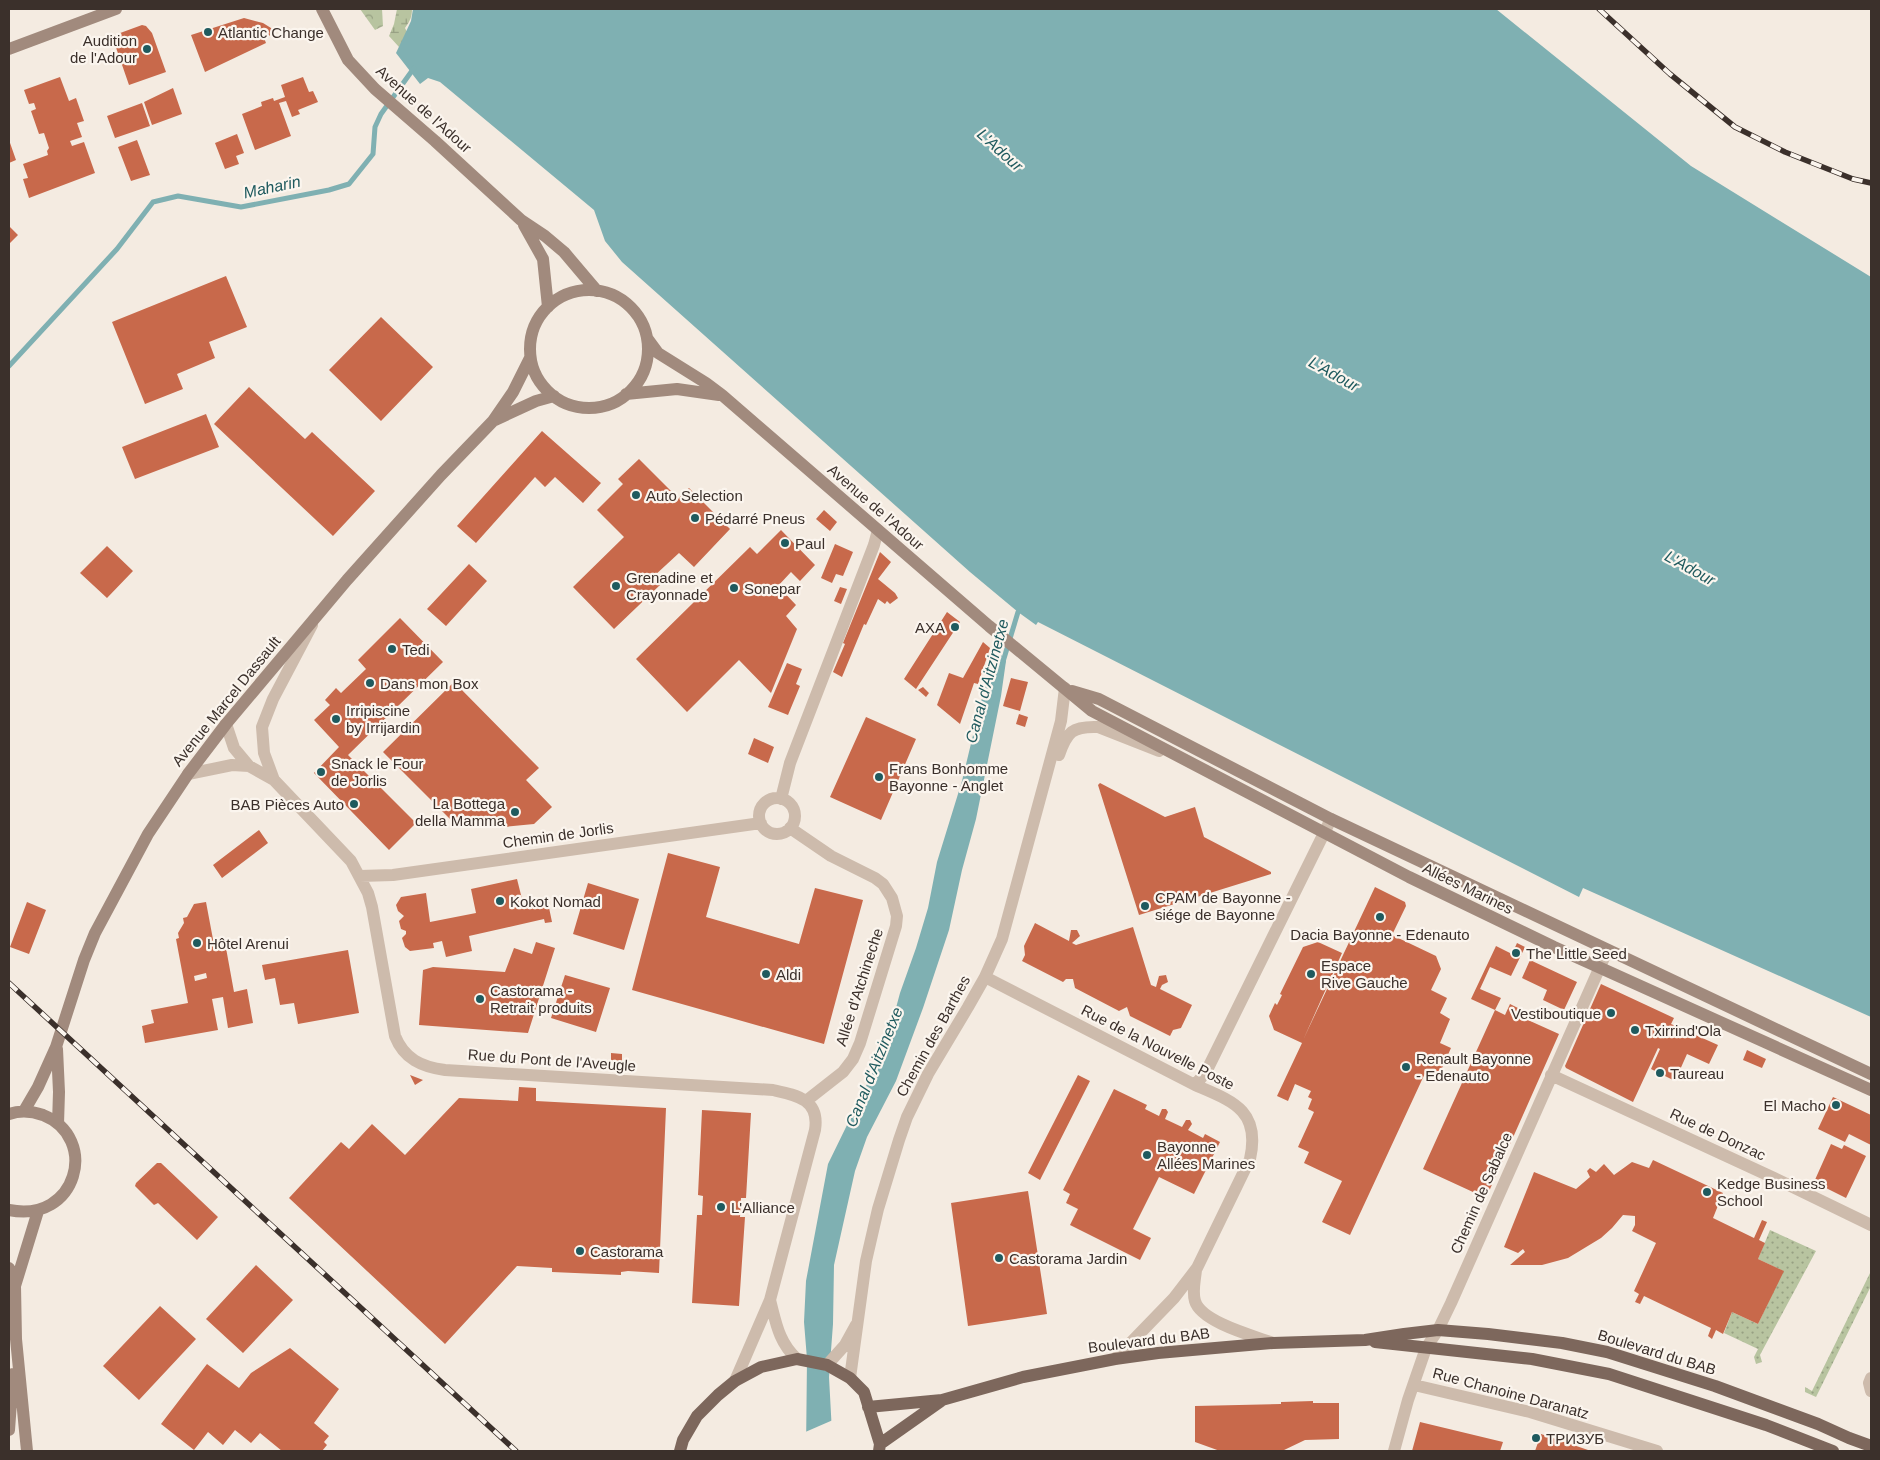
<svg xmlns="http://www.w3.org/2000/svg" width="1880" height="1460" font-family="Arial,sans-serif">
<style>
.grass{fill:url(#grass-dots)}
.forest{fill:url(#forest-crowns)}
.wetland{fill:url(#wetland-marsh)}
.water{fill:#7fb0b2}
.pier{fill:#f4ebe1}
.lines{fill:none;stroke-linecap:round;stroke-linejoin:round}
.stream{stroke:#7fb0b2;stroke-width:5}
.building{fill:#c8694b;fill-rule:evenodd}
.street{stroke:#cdbbac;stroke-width:12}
.secondary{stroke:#a18a7d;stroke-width:12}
.primary{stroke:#7d675c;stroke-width:12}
.rail-casing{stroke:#3b302b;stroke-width:5.5}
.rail{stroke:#fbf5ee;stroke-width:4;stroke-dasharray:11;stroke-linecap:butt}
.poi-dot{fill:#1f5a5e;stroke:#fbf5ee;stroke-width:2}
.labels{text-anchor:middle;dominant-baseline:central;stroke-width:4.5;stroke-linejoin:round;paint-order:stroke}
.poi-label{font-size:15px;fill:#3b302b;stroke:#fbf5ee;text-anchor:start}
.street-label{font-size:15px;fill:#3b302b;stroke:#fbf5ee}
.water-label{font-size:16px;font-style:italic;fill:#1f5a5e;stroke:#fbf5ee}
</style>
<defs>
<pattern id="grass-dots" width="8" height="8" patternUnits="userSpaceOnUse" patternTransform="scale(1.25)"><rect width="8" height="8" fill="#b8c4a0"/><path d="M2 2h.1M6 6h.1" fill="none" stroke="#97a083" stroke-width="1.8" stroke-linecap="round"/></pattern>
<pattern id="forest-crowns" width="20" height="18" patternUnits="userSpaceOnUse" patternTransform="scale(1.25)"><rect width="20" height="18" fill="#b8c4a0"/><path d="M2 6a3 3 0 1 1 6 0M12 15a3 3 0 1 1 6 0" fill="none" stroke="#97a083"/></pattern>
<pattern id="wetland-marsh" width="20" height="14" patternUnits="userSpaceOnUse" patternTransform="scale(1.25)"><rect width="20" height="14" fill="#b8c4a0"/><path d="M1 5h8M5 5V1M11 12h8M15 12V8" fill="none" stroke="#97a083"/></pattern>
</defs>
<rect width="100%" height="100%" fill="#f4ebe1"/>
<path class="grass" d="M 1770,1230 L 1816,1251 L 1760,1355 L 1762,1362 L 1756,1364 L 1754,1357 L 1758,1349 L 1724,1333 L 1732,1312 L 1758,1324 L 1783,1271 L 1758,1259 Z
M 1871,1271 L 1871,1286 L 1816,1397 L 1805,1392 L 1805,1387 L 1812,1391 Z"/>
<path class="forest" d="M 360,9 L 382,9 L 383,26 L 375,30 Z"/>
<path class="wetland" d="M 397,9 L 412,9 C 412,17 410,21 405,28 L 408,34 L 399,47 L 389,36 L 394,24 Z"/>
<path class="water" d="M 413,9 L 1496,9 L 1691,166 L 1871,277 L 1871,1017 L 1583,888 L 1579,897 L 1038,622 L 1036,625 L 1018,612 L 970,572 L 622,262 L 605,241 L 594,210 L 440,82 L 428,78 L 420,84 L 396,53 L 411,21 Z
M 997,650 L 1006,661 L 1001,696 L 976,819 L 962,870 L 949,930 L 923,1008 L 896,1081 L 867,1137 L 855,1171 L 834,1265 L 833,1324 L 829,1377 L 833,1451 L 806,1451 L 807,1359 L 804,1322 L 806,1281 L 828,1164 L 886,1045 L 900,993 L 916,948 L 928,908 L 937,862 L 962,781 L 987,677 Z"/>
<path class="pier" d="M 833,1420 L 835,1451 L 804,1451 L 803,1433 Z"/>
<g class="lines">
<path class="stream" d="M 9,366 L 117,249 L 153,202 L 178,196 L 241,207 L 329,190 L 349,184 L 373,154 L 375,127 L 381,114 L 414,68
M 1002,665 L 1018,612"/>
</g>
<path class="building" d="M 244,18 L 263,23 L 271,28 L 275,33 L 264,38 L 266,43 L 205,72 L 191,35 Z
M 142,25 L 146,26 L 152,33 L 166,72 L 129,85 L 112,36 Z
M 60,77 L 69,101 L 76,98 L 84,121 L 77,123 L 82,137 L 70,141 L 72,146 L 84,142 L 95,173 L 29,198 L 23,179 L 28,178 L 23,164 L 48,155 L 47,151 L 49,148 L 44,133 L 39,134 L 31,111 L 36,109 L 34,103 L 29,104 L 24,90 Z
M 303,77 L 309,92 L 313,91 L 318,102 L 298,110 L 300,114 L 292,117 L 286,101 L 279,103 L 291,136 L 255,150 L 242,114 L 262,106 L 261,102 L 273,98 L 274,101 L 285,97 L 281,85 Z
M 173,88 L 182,114 L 152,125 L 144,102 Z
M 142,103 L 150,126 L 115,138 L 107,116 Z
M 237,134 L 244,153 L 236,156 L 239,164 L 225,169 L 215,143 Z
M 9,140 L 16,160 L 9,163 Z
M 137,140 L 150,175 L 131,181 L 118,147 Z
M 9,226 L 18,235 L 9,244 Z
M 226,276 L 247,327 L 209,342 L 215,358 L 177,374 L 183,389 L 145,404 L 112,322 Z
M 381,317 L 433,367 L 381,421 L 329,370 Z
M 249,387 L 305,439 L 312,432 L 375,491 L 333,536 L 214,424 Z
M 206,414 L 219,447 L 135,479 L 122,447 Z
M 542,431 L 601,483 L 583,503 L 555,477 L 545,487 L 535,477 L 476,543 L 457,526 Z
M 639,459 L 671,491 L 666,496 L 674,503 L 689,488 L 730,529 L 694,567 L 679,553 L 653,577 L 660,585 L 614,629 L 573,587 L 624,537 L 597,510 L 623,484 L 618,479 Z
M 824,510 L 837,522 L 830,531 L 816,519 Z
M 781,530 L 815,565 L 800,581 L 791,572 L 778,586 L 796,605 L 786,616 L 797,629 L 771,693 L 739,660 L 687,712 L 636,659 L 750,547 L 757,554 Z
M 835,544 L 853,552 L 843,576 L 836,574 L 832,583 L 821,578 Z
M 107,546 L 133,571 L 107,598 L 80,573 Z
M 880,552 L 891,562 L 878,579 L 895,593 L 898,598 L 890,604 L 887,601 L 885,604 L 878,599 L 866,625 L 864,624 L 842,677 L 833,672 L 845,644 L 843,643 Z
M 469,564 L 487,581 L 446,626 L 427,609 Z
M 840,587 L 847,589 L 841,604 L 834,601 Z
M 947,612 L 960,622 L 916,689 L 904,679 Z
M 400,618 L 443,662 L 348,755 L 416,823 L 389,850 L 314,773 L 339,747 L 314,720 L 330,705 L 325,700 L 336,688 L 341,693 L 366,669 L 358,660 Z
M 983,642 L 990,648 L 978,684 L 974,683 L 960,724 L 937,705 L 949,673 L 963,678 Z
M 787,663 L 802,669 L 796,684 L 800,686 L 788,715 L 768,707 Z
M 1011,678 L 1028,682 L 1020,711 L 1003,706 Z
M 454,682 L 539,768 L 526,780 L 552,807 L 534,824 L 504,827 L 497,820 L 494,823 L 487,816 L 476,827 L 462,813 L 453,822 L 383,752 Z
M 923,687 L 929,693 L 926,697 L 918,690 Z
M 1019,714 L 1028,717 L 1025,727 L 1016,724 Z
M 866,717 L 916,739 L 881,820 L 830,797 Z
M 754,738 L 774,747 L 768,763 L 748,754 Z
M 1100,783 L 1165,817 L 1195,807 L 1204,837 L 1271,872 L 1271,874 L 1139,915 L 1098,785 Z
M 259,830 L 268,843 L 222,878 L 213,865 Z
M 668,853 L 720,867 L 706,917 L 799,944 L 815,888 L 863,900 L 824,1044 L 632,990 Z
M 517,879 L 523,903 L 547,898 L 552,922 L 545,923 L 544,919 L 469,936 L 472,951 L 446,957 L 442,941 L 433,943 L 434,948 L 410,951 L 405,947 L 402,938 L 406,934 L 406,931 L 401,929 L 399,921 L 404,916 L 398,911 L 396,905 L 401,897 L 426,893 L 430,922 L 476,913 L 471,889 Z
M 588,883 L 639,899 L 624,950 L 573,934 Z
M 1375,887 L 1405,902 L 1406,906 L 1392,935 L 1436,956 L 1441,969 L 1431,990 L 1447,998 L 1440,1013 L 1450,1019 L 1440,1043 L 1451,1048 L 1439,1075 L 1427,1069 L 1350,1235 L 1322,1222 L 1342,1181 L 1304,1163 L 1309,1152 L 1298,1147 L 1314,1112 L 1308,1109 L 1312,1099 L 1308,1097 L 1311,1091 L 1295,1084 L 1288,1101 L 1277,1096 L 1302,1043 L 1274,1030 L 1269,1016 L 1275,1003 L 1277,1005 L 1282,995 L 1280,994 L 1303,947 L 1318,942 L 1342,953 L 1304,1038 Z
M 27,902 L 46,910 L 29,954 L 10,947 Z
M 206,902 L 215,950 L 226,948 L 234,992 L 247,989 L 253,1023 L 228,1028 L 223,997 L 212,999 L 218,1030 L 145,1043 L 142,1026 L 154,1023 L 151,1010 L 188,1003 L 176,939 L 179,938 L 178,933 L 184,923 L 183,918 L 187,917 L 194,904 ZM 206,973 L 207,978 L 195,981 L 194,976 Z
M 1035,923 L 1069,941 L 1071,930 L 1077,930 L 1080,936 L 1072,943 L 1076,945 L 1133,927 L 1151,985 L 1156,987 L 1159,976 L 1166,975 L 1168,982 L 1162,985 L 1160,989 L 1192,1005 L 1181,1028 L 1173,1030 L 1170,1036 L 1130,1016 L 1127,1007 L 1119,1011 L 1075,988 L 1073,979 L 1066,979 L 1063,982 L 1022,961 L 1025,955 L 1024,946 Z
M 536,942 L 555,948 L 528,1033 L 419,1025 L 423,970 L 433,967 L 505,972 L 514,948 L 532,954 Z
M 1517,943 L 1525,947 L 1511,976 L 1490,967 L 1480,989 L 1501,998 L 1495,1010 L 1471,999 L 1496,946 L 1512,954 Z
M 348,950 L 359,1013 L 298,1024 L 294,1003 L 280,1005 L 275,978 L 265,980 L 262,965 Z
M 1530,960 L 1577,982 L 1564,1010 L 1543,1000 L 1547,990 L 1522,978 Z
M 565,975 L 610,988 L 596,1032 L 551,1018 Z
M 1601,984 L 1674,1018 L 1671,1024 L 1718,1045 L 1709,1064 L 1687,1054 L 1675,1081 L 1651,1069 L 1660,1049 L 1658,1048 L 1633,1102 L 1566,1068 L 1565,1066 Z
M 1510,1004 L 1524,1011 L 1521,1017 L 1559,1034 L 1486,1198 L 1423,1169 L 1495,1010 L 1505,1015 Z
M 1747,1050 L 1766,1059 L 1762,1068 L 1743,1060 Z
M 611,1053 L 622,1054 L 622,1064 L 611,1063 Z
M 410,1075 L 423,1080 L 415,1085 Z
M 1078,1075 L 1090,1081 L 1040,1180 L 1028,1173 Z
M 519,1087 L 536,1088 L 536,1101 L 666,1108 L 659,1273 L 628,1271 L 621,1272 L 621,1275 L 552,1272 L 552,1268 L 517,1266 L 445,1344 L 289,1198 L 341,1142 L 349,1149 L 372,1124 L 405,1155 L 459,1098 L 518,1101 Z
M 1114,1089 L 1147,1105 L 1145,1109 L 1159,1116 L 1162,1109 L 1166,1109 L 1168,1112 L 1165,1119 L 1182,1127 L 1186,1120 L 1190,1120 L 1192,1124 L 1188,1130 L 1203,1138 L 1205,1134 L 1220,1142 L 1194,1194 L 1159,1177 L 1133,1229 L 1151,1238 L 1140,1260 L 1070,1225 L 1078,1209 L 1066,1203 L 1070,1194 L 1063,1190 Z
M 1833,1097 L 1871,1115 L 1871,1145 L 1849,1134 L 1845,1142 L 1818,1129 Z
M 702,1110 L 751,1113 L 746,1198 L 741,1198 L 740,1217 L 745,1217 L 739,1306 L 692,1303 L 697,1215 L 702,1215 L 703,1196 L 698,1195 Z
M 1831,1144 L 1842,1149 L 1844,1145 L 1866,1156 L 1846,1198 L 1814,1182 Z
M 1653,1160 L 1723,1193 L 1713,1218 L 1754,1238 L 1762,1220 L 1767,1222 L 1759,1240 L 1765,1243 L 1758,1259 L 1784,1271 L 1758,1324 L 1732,1312 L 1723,1334 L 1716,1330 L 1712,1339 L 1708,1336 L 1711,1328 L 1644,1296 L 1640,1304 L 1635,1302 L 1639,1294 L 1634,1291 L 1656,1243 L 1632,1231 L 1635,1225 L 1635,1216 L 1623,1215 L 1612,1228 L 1601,1238 L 1568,1258 L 1542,1265 L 1510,1265 L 1525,1252 L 1523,1249 L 1518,1253 L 1504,1247 L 1534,1172 L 1576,1189 L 1590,1177 L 1587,1171 L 1590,1168 L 1596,1172 L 1604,1164 L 1614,1175 L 1632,1162 L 1649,1168 Z
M 157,1163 L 161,1163 L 218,1217 L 197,1240 L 158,1203 L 154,1205 L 135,1186 L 136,1183 Z
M 1028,1191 L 1047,1314 L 968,1326 L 951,1203 Z
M 256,1265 L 293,1300 L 243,1353 L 206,1319 Z
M 160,1306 L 196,1339 L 139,1400 L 103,1366 Z
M 290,1348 L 339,1389 L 314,1423 L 329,1436 L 324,1442 L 327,1445 L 322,1451 L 282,1451 L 260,1433 L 251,1443 L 235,1430 L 223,1445 L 208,1432 L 194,1450 L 161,1424 L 207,1364 L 239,1388 L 251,1373 Z
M 1313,1401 L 1313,1403 L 1339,1403 L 1339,1439 L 1305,1440 L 1282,1451 L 1220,1451 L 1195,1442 L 1195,1406 L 1281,1404 L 1281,1402 Z
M 1420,1422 L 1503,1442 L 1500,1451 L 1412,1451 Z
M 1541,1434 L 1591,1451 L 1535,1451 Z"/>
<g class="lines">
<path class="street" d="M 226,724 L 234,748 L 249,766
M 1059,755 C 1067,732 1072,726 1098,727 L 1159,751
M 188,774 L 232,765 L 249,766 L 274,780 L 351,861 L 368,893 L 372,907 L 395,1036 C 404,1059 422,1067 445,1070 L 773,1090 C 796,1095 820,1099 815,1130 L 770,1300 L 735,1381
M 274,780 L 264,753 L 262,727 L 273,699 L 312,625
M759 816a18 18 0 1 1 36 0a18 18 0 1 1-36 0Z
M 781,799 L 790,763 L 874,545 L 878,530
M 790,828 L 831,856 L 875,878 L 883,884 L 892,898 L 897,916 L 896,926 L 860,1043 L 853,1059 L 843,1072 L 806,1101
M 360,876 L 393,875 L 761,823
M 985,977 L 1195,1085 C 1232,1101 1261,1110 1250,1159 L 1197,1268 L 1174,1298 L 1115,1359
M 1551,1075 L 1774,1178 L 1871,1225
M 1195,1085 L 1206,1072 L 1331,819
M 1196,1270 C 1195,1281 1192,1291 1195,1301 C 1201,1322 1254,1336 1273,1343
M 770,1300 C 776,1323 779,1343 797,1359
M 827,1365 L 845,1345 L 856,1325
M 850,1378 L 866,1261 L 878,1209 L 899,1140 L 907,1117 L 928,1074 L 968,1007 L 985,977 L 1002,939 L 1061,721 L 1065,688
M 1871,1378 L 1869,1383 L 1871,1391
M 1414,1385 L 1530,1412 L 1657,1451
M 1394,1451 L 1408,1400 L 1426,1348 L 1438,1330 L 1451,1303 L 1607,951"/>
<path class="secondary" d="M 322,9 L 348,60 L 375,89 L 435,141 L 521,220 L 545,236 L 564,252 L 597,291
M 9,49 L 116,9
M 524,225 L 543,259 L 548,307
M530 349a59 59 0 1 1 118 0a59 59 0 1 1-118 0Z
M 647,338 L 658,353 L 706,383 L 722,395 L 989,626 L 1092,711 L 1409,877 L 1554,947 L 1871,1090
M 626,394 L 677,389 L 719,395
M 495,420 L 536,401 L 554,396
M 1072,691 L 1099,699 L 1331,819 L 1871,1074
M 57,1049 L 59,1092 L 58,1124
M 24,1111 L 38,1087 L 56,1047 L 84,960 L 95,933 L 148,834 L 188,774 L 226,724 L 347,580 L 441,475 L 493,421 L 513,392 L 530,358
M 9,1114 C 20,1110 32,1111 43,1115 C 100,1138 77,1224 9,1210
M 9,1268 L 15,1286 L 16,1339 L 27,1451
M 15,1286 L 38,1211
M 9,1430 L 13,1374"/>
<path class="primary" d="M 1375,1342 L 1532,1359 L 1609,1374 L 1766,1425 L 1833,1451
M 868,1407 L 942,1400 L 1023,1377 L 1115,1359 L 1158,1353 L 1273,1343 L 1365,1340 L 1404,1334 L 1438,1330 L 1488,1334 L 1562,1343 L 1607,1352 L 1715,1386 L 1818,1424 L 1849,1438 L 1871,1446
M 880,1444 L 941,1401
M 680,1451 L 683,1440 L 697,1416 L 718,1395 L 735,1381 L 761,1367 L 797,1359 L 827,1365 L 850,1378 L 864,1392 L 880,1444 L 879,1451"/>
<g class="rail-casing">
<path id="rail" d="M 1599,9 L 1670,74 L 1735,127 L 1785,152 L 1853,179 L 1871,183
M 9,983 L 516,1451"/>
</g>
<use href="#rail" class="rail"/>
</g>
<g class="poi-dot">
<circle cx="208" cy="32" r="5"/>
<circle cx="147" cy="49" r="5"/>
<circle cx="636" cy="495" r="5"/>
<circle cx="695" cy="518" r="5"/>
<circle cx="785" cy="543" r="5"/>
<circle cx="616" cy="586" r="5"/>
<circle cx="734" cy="588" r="5"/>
<circle cx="955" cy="627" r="5"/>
<circle cx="392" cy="649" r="5"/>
<circle cx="370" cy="683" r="5"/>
<circle cx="336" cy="719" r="5"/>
<circle cx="321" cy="772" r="5"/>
<circle cx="879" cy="777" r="5"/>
<circle cx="354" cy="804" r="5"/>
<circle cx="515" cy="812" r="5"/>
<circle cx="500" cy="901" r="5"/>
<circle cx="1145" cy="906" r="5"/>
<circle cx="1380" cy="917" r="5"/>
<circle cx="197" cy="943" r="5"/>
<circle cx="1516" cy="953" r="5"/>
<circle cx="766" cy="974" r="5"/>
<circle cx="1311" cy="974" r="5"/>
<circle cx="480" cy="999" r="5"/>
<circle cx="1611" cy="1013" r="5"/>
<circle cx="1635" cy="1030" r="5"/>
<circle cx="1406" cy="1067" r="5"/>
<circle cx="1660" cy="1073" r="5"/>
<circle cx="1836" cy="1105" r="5"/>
<circle cx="1147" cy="1155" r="5"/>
<circle cx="1707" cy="1192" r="5"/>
<circle cx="721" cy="1207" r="5"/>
<circle cx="580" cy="1251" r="5"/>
<circle cx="999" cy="1258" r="5"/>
<circle cx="1536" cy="1438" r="5"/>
</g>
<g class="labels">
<g class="poi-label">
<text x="218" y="32">Atlantic Change</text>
<text x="137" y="40" text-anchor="end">Audition<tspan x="137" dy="17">de l'Adour</tspan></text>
<text x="646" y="495">Auto Selection</text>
<text x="705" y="518">Pédarré Pneus</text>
<text x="795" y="543">Paul</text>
<text x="626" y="577">Grenadine et<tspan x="626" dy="17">Crayonnade</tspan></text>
<text x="744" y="588">Sonepar</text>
<text x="945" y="627" text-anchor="end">AXA</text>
<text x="402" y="649">Tedi</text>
<text x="380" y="683">Dans mon Box</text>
<text x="346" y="710">Irripiscine<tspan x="346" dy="17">by Irrijardin</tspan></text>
<text x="331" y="763">Snack le Four<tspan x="331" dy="17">de Jorlis</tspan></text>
<text x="889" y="768">Frans Bonhomme<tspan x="889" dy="17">Bayonne - Anglet</tspan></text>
<text x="505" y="803" text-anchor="end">La Bottega<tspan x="505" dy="17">della Mamma</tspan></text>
<text x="344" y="804" text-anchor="end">BAB Pièces Auto</text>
<text x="1155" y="897">CPAM de Bayonne -<tspan x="1155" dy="17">siége de Bayonne</tspan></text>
<text x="510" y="901">Kokot Nomad</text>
<text x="1380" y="934" text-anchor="middle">Dacia Bayonne - Edenauto</text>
<text x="207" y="943">Hôtel Arenui</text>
<text x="1526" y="953">The Little Seed</text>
<text x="1321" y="965">Espace<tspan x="1321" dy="17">Rive Gauche</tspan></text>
<text x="776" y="974">Aldi</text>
<text x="490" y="990">Castorama -<tspan x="490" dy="17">Retrait produits</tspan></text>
<text x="1601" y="1013" text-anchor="end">Vestiboutique</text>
<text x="1645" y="1030">Txirrind'Ola</text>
<text x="1416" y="1058">Renault Bayonne<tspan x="1416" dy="17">- Edenauto</tspan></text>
<text x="1670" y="1073">Taureau</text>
<text x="1826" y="1105" text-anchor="end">El Macho</text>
<text x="1157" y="1146">Bayonne<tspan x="1157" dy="17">Allées Marines</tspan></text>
<text x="1717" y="1183">Kedge Business<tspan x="1717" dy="17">School</tspan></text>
<text x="731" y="1207">L'Alliance</text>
<text x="590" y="1251">Castorama</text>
<text x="1009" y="1258">Castorama Jardin</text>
<text x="1546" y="1438">ТРИЗУБ</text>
</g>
<g class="street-label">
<text transform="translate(424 109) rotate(42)">Avenue de l'Adour</text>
<text transform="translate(876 507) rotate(41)">Avenue de l'Adour</text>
<text transform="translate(226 701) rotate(-51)">Avenue Marcel Dassault</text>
<text transform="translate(558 835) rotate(-8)">Chemin de Jorlis</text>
<text transform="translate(1468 888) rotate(26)">Allées Marines</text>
<text transform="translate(859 987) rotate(-72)">Allée d'Atchineche</text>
<text transform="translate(933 1036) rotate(-61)">Chemin des Barthes</text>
<text transform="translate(1158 1047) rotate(27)">Rue de la Nouvelle Poste</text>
<text transform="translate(552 1060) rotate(4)">Rue du Pont de l'Aveugle</text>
<text transform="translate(1718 1134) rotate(25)">Rue de Donzac</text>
<text transform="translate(1481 1193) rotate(-66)">Chemin de Sabalce</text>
<text transform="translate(1149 1340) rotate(-7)">Boulevard du BAB</text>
<text transform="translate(1657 1352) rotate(17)">Boulevard du BAB</text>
<text transform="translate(1511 1393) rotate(15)">Rue Chanoine Daranatz</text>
</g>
<g class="water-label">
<text transform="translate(1000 150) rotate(42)">L'Adour</text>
<text transform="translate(272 187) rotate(-12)">Maharin</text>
<text transform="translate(1334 374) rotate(29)">L'Adour</text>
<text transform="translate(1690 568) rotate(29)">L'Adour</text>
<text transform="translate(987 681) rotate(-75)">Canal d'Aitzinetxe</text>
<text transform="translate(874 1067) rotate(-68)">Canal d'Aitzinetxe</text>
</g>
</g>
<rect width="1880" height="1460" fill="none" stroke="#3b302b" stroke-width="20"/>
</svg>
